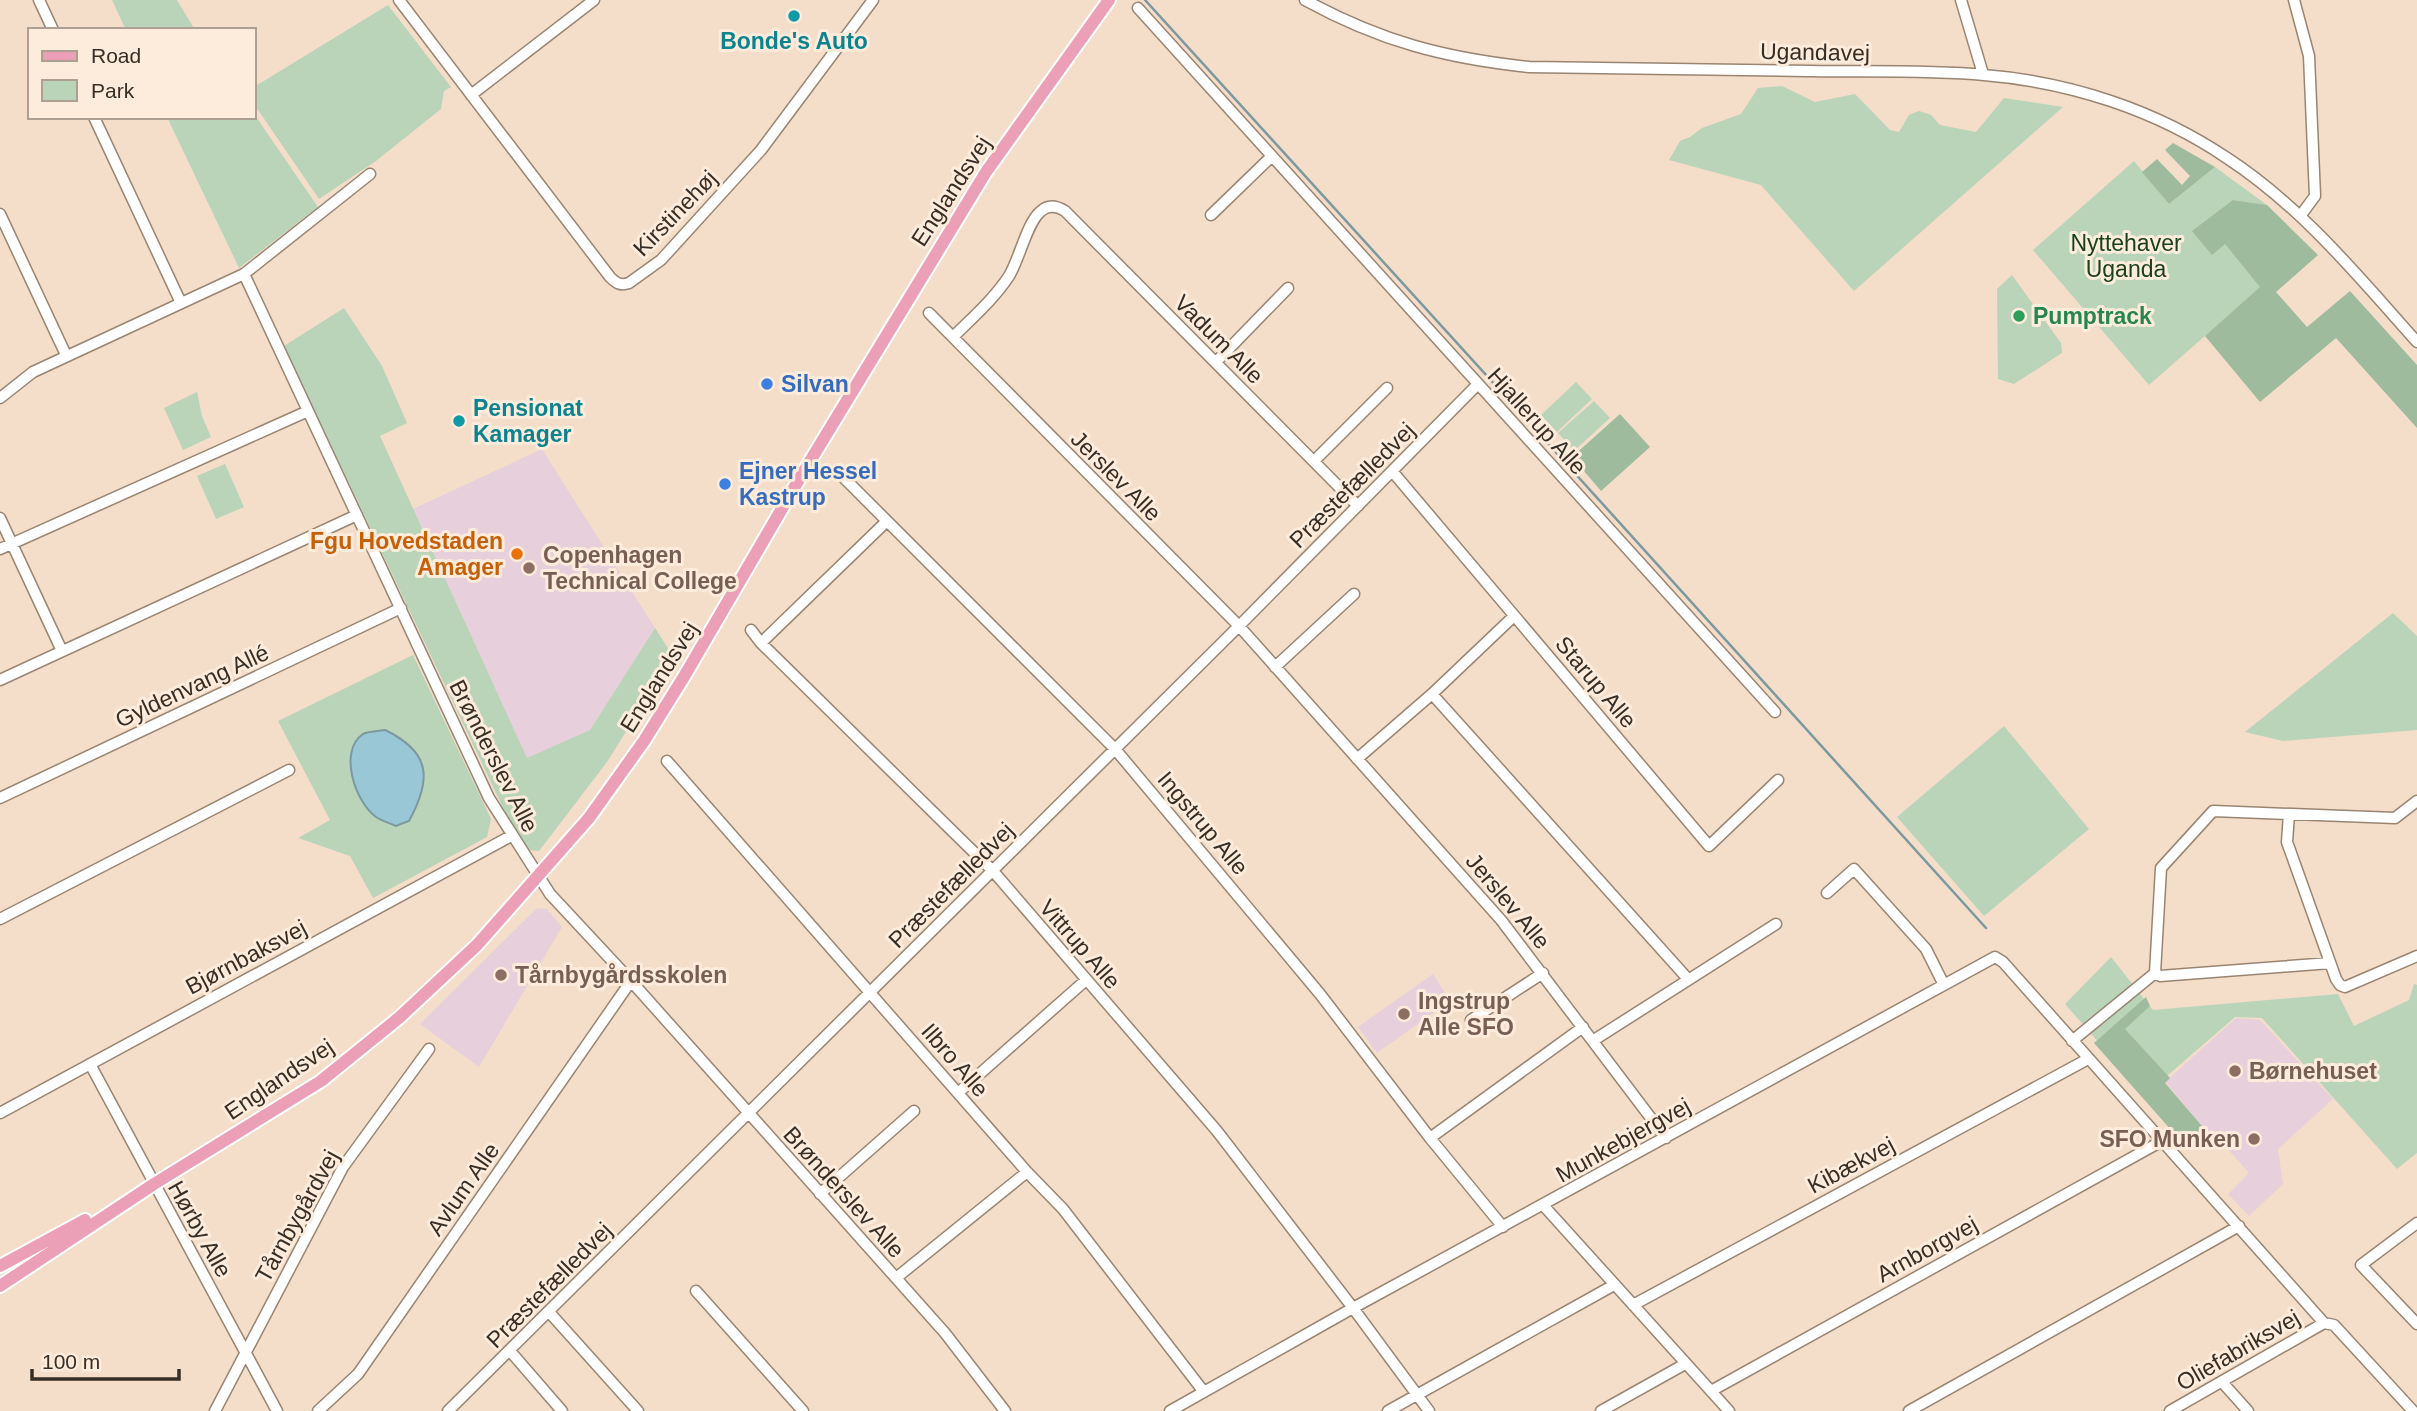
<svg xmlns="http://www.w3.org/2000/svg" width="2417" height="1411" font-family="Arial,sans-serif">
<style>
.education{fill:#e7d0dc}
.green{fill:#bad4b9}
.forest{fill:#9ebb9d}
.water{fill:#99c7d5;stroke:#7c99a0;stroke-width:2}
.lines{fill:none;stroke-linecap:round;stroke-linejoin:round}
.stream{stroke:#7c99a0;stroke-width:2.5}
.minor-casing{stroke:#998572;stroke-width:13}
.major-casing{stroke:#fff;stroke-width:16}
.minor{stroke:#fff;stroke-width:10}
.major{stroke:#eca0b7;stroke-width:12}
.culture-dot{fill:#0f9aa8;stroke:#fdebdb;stroke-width:2.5}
.leisure-dot{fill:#2e9e5b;stroke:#fdebdb;stroke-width:2.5}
.shop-dot{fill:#3f7fe0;stroke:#fdebdb;stroke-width:2.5}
.food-dot{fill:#e8710a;stroke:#fdebdb;stroke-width:2.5}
.education-dot{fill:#8d6e63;stroke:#fdebdb;stroke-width:2.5}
.labels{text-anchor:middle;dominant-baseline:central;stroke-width:6;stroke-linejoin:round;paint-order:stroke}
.culture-label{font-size:23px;font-weight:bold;fill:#0d838f;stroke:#fdebdb}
.street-label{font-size:23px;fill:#372e26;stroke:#fdebdb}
.park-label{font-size:23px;fill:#19431a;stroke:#fdebdb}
.leisure-label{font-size:23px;font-weight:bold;fill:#27864d;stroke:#fdebdb;text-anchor:start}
.shop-label{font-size:23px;font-weight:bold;fill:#366cbe;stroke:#fdebdb;text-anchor:start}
.food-label{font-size:23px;font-weight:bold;fill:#c56008;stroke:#fdebdb;text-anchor:end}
.education-label{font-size:23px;font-weight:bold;fill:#785e54;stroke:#fdebdb;text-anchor:start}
</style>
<rect width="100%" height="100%" fill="#f4ddc9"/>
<path class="education" d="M 542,449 L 655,628 L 590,730 L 527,759 L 413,509 Z
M 537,908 L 547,909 L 562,927 L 479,1067 L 420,1024 Z
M 1433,974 L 1450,1001 L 1377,1053 L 1358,1027 Z
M 2236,1018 L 2260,1020 L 2333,1099 L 2278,1149 L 2283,1184 L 2249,1216 L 2228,1194 L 2249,1173 L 2211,1130 L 2208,1133 L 2165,1082 Z"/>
<path class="green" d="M 112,0 L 177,0 L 195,30 L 126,30 Z
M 388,5 L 451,87 L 444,91 L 441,109 L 376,161 L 319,199 L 254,104 L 254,87 Z
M 1782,86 L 1815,102 L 1855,94 L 1890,130 L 1899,132 L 1909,115 L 1919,111 L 1931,115 L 1940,125 L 1976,132 L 2004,98 L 2063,107 L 1854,291 L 1761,185 L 1669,160 L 1680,141 L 1690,137 L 1702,128 L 1741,114 L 1758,88 Z
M 254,114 L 318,207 L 239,268 L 167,117 L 254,117 Z
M 2134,161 L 2169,204 L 2215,167 L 2267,205 L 2233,200 L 2225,244 L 2261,287 L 2149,385 L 2033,250 Z
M 2012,275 L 2061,343 L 2062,353 L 2014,384 L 1998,379 L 1997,289 Z
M 344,308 L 382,366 L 407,423 L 380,436 L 527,758 L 590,730 L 655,628 L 673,656 L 607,762 L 539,851 L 528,850 L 515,833 L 284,346 Z
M 1576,382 L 1592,399 L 1557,432 L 1541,415 Z
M 197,392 L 202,416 L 211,437 L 183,450 L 164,408 Z
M 1594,401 L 1610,418 L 1574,451 L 1558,433 Z
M 225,464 L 244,507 L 216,519 L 197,476 Z
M 2393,613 L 2417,636 L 2417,730 L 2283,741 L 2245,732 Z
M 413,655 L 491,819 L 487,837 L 373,898 L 350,856 L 298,838 L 330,820 L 278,721 Z
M 2004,726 L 2089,829 L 1984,916 L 1897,817 Z
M 2111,957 L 2153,1010 L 2338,994 L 2354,1026 L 2409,1000 L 2414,984 L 2417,985 L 2417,1153 L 2397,1169 L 2262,1018 L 2235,1017 L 2145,1095 L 2065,1004 Z"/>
<path class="forest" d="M 2173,143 L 2215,167 L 2169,204 L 2142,172 L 2157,159 L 2182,185 L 2190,176 L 2165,150 Z
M 2233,200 L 2267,205 L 2318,255 L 2276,292 L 2307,327 L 2350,291 L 2417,365 L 2417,428 L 2336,338 L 2260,402 L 2205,336 L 2260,287 L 2225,244 L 2212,255 L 2192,231 Z
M 1620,414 L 1650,447 L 1601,491 L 1572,457 Z
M 2146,997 L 2150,1006 L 2125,1029 L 2170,1078 L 2165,1083 L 2208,1133 L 2188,1149 L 2094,1043 Z"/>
<path class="water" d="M 385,730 C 431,752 432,779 409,821 L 396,826 C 390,823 381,821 376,817 C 355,802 338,751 363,734 C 369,731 379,731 385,730 Z"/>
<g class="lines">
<path class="stream" d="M 1145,0 L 1538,432
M 1543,438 L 1986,928"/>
<g class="minor-casing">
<path id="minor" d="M 39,0 L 53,30
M 399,0 L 610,277 C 616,283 620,286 629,283 L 661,260 L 761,150 L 873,0
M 1305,0 C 1380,41 1444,58 1529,67 C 1622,68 1716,70 1810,71 C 1867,72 1927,70 1984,75 C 2070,82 2156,110 2227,158 C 2302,207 2358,276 2417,342
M 1961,0 L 1983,74
M 2294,0 L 2309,56 L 2315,196 L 2301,215
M 1138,8 L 1775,712
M 471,95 L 594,0
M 94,117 L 181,303
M 0,214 L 66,355
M 1211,215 L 1272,156
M 244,274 L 489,798 L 550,894 L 631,981 L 945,1333 L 1005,1411
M 929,313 L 1239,626 L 1501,920 L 1666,1138
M 953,337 C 972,318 994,299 1009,276 C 1019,260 1027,223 1040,212 C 1048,204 1057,206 1065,211 L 1358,506
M 1216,362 L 1288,288
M 0,398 L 33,372 L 244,274 L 370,174
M 1314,461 L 1387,388
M 1392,471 L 1709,846 L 1778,780
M 841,475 L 1115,749 L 1320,994 L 1430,1138 L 1503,1227
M 0,518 L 62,651
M 0,549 L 308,411
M 751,630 L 761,643 L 993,871 L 1217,1131 L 1353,1308 L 1429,1411
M 761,643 L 887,521
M 1275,667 L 1354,594
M 0,680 L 357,515
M 1432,694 L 1688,979
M 1357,759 L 1432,694 L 1514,616
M 667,761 L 1027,1172 L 1063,1209 L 1204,1392
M 0,798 L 401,608
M 2289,814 L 2287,842 L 2336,979 L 2340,985 L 2345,987 L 2417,956
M 1827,893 L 1854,869 L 1926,949 L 1944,985
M 0,919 L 289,770
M 2155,973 L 2160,976 L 2330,963
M 1471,1020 L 1543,973
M 1594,1040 L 1776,924
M 2072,1041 L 2155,973 L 2161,868 L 2213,811 L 2395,818 L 2417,801
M 90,1064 L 277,1411
M 958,1093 L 1086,980
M 0,1113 L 511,836
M 1430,1138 L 1583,1027
M 820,1194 L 914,1111
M 1543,1205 L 1729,1411
M 2417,1223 L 2361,1265 L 2417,1324
M 896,1278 L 1027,1172
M 696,1291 L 803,1411
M 1633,1305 L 2088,1059
M 549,1312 L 638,1411
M 510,1351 L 562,1411
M 2222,1382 L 2248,1411
M 1711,1391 L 2162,1141
M 215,1411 L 343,1167 L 429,1049
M 318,1411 L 358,1374 L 631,981
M 448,1411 L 1239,626 L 1478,384
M 1170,1411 L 1353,1308 L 1995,957 L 2003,962 L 2324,1323
M 1388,1411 L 1614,1285
M 1601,1411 L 1685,1364
M 1909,1411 L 2239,1226
M 2170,1411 L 2324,1323 L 2334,1325 L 2413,1411"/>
</g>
<g class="major-casing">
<path id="major" d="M 0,1266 L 85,1220
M 0,1286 L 154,1184 L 321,1081 L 400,1017 L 477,945 L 589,818 L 644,741 L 685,675 L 801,476 L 986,172 L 1109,0"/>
</g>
<use href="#minor" class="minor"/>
<use href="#major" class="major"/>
</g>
<g class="culture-dot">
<circle cx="794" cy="16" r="7"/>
<circle cx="459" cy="421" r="7"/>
</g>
<circle class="leisure-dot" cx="2019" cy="316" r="7"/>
<g class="shop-dot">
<circle cx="767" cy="384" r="7"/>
<circle cx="725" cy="484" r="7"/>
</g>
<circle class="food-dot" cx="517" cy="554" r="7"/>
<g class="education-dot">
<circle cx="529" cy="568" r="7"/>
<circle cx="501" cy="975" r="7"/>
<circle cx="1404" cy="1014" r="7"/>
<circle cx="2235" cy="1071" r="7"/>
<circle cx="2254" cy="1139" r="7"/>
</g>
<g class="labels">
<g class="culture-label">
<text x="794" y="41">Bonde's Auto</text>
<text x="473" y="408" text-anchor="start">Pensionat<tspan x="473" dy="26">Kamager</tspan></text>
</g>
<g class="street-label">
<text transform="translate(1815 52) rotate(1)">Ugandavej</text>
<text transform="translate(951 191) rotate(-57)">Englandsvej</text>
<text transform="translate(675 213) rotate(-46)">Kirstinehøj</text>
<text transform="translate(1219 339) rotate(45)">Vadum Alle</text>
<text transform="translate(1537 421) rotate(48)">Hjallerup Alle</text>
<text transform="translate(1116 476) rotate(45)">Jerslev Alle</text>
<text transform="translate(1352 485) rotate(-45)">Præstefælledvej</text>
<text transform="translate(659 677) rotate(-58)">Englandsvej</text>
<text transform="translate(1596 682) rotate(50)">Starup Alle</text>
<text transform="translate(192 686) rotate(-25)">Gyldenvang Allé</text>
<text transform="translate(494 756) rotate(63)">Brønderslev Alle</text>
<text transform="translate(1203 823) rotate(50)">Ingstrup Alle</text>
<text transform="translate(951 885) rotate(-45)">Præstefælledvej</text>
<text transform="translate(1508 901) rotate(50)">Jerslev Alle</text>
<text transform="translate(1080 944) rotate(49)">Vittrup Alle</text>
<text transform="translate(246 957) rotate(-28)">Bjørnbaksvej</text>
<text transform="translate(955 1060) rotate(49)">Ilbro Alle</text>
<text transform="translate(279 1079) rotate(-34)">Englandsvej</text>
<text transform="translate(1623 1140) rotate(-29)">Munkebjergvej</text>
<text transform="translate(1851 1165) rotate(-28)">Kibækvej</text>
<text transform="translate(463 1189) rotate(-55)">Avlum Alle</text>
<text transform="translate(844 1192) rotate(48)">Brønderslev Alle</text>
<text transform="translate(297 1216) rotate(-61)">Tårnbygårdvej</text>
<text transform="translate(200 1229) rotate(61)">Hørby Alle</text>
<text transform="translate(1927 1249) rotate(-29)">Arnborgvej</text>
<text transform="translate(549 1285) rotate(-45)">Præstefælledvej</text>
<text transform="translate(2238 1350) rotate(-30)">Oliefabriksvej</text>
</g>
<g class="park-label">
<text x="2126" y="243">Nyttehaver<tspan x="2126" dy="26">Uganda</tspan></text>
</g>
<g class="leisure-label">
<text x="2033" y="316">Pumptrack</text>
</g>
<g class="shop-label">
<text x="781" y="384">Silvan</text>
<text x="739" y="471">Ejner Hessel<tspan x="739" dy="26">Kastrup</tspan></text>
</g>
<g class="food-label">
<text x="503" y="541">Fgu Hovedstaden<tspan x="503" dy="26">Amager</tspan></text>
</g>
<g class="education-label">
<text x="543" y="555">Copenhagen<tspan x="543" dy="26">Technical College</tspan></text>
<text x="515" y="975">Tårnbygårdsskolen</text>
<text x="1418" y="1001">Ingstrup<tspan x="1418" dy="26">Alle SFO</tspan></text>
<text x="2249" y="1071">Børnehuset</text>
<text x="2240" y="1139" text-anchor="end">SFO Munken</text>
</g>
</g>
<rect x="28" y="28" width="228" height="91" fill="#fdebdb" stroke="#ae9f93" stroke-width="2"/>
<rect x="42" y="51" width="35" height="10" fill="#eca0b7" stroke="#ae9f93" stroke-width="2"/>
<text x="91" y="63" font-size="21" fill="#372e26">Road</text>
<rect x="42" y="80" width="35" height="21" fill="#bad4b9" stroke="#ae9f93" stroke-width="2"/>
<text x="91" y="98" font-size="21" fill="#372e26">Park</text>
<path d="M32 1369v10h147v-10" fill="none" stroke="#372e26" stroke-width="3.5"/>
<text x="42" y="1369" font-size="21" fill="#372e26" stroke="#fdebdb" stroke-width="5" paint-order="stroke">100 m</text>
</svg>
